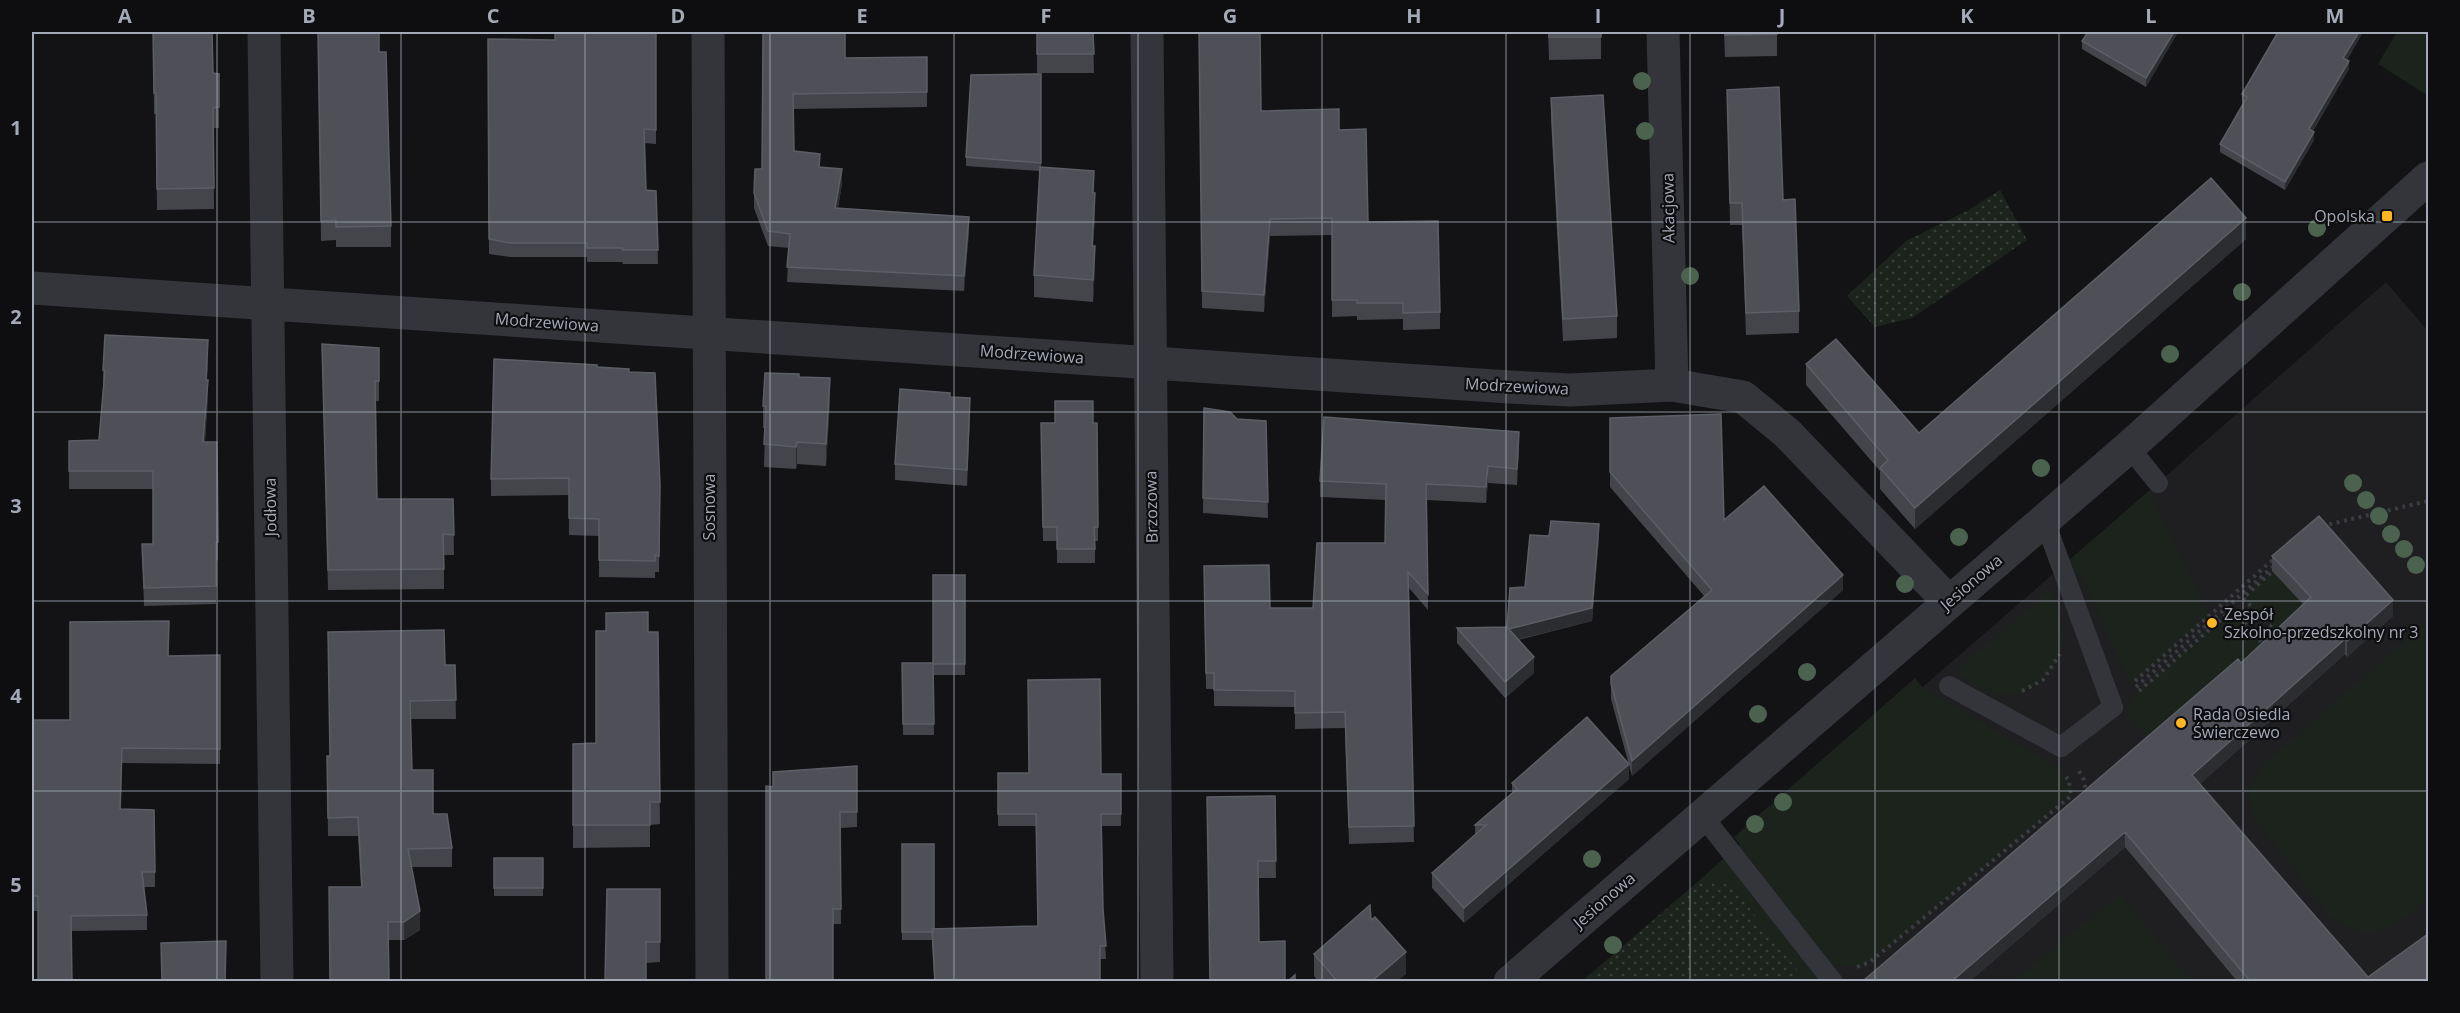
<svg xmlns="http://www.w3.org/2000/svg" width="2460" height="1013" font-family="'Open Sans',sans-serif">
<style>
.built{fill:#1f1f22}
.grass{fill:#1b231c}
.park{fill:url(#park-dots)}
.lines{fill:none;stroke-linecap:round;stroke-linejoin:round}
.path{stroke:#3a3c41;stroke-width:4;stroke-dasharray:3 4.5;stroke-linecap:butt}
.service{stroke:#34353a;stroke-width:20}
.minor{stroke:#34353a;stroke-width:33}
.tertiary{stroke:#34353a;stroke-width:33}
.tree{fill:#4b624e}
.wall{fill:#44454b}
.shaded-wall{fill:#2c2d31}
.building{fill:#4f5057;stroke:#5c5e66;stroke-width:1.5}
.grid{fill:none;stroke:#a4a9b7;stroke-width:1.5;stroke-opacity:0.55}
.poi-dot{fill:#feb622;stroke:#0e0e10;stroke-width:2}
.labels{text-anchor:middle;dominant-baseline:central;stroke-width:4.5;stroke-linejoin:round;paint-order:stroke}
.street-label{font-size:16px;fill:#a4a9b7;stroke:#0e0e10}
.poi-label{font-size:16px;fill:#a4a9b7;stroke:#0e0e10;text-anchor:start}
.neatline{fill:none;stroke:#a4a9b7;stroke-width:2}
.grid-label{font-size:20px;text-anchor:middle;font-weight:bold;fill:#a4a9b7}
</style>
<defs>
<pattern id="park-dots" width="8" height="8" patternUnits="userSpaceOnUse" patternTransform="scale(1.5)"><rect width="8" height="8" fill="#1b231c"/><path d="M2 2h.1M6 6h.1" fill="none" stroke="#39403b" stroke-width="1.8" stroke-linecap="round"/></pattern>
</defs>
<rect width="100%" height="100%" fill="#131315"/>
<path class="built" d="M 2386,282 L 2428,331 L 2428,981 L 1582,982 L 2149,491 Z"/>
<path class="grass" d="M 2397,32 L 2428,32 L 2428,96 L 2378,64 Z
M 2149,491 L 2209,616 L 2131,685 L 2081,576 L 2073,571 L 2069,560 Z
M 2272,571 L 2311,613 L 2283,640 L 2243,598 Z
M 2050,591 C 2059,608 2065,631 2061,650 C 2055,677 2024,699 1997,694 C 1984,691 1970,683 1960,674 L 1960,668 Z
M 2233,609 L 2270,652 L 2156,744 L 2128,716 L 2129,704 L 2136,693 Z
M 2428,621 L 2428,899 C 2392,927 2375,947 2331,917 L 2255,819 C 2245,793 2248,782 2267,762 Z
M 1915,678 L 1922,687 L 2054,766 L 2069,780 L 2072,793 L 1870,962 C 1856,968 1840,968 1827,960 L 1734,837 Z
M 1724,858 L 1821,981 L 1807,981 L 1731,885 L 1700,880 Z
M 2120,894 L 2190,981 L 2014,981 Z"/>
<path class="park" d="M 2000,190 L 2027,240 L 1912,318 L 1875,327 L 1847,296 L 1906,241 L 1967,211 Z
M 1700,880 L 1731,885 L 1806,981 L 1582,981 Z"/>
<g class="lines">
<path class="path" d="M 2322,526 L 2428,501
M 2276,568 L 2243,598 L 2278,634
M 2135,681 L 2276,557
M 2136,687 L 2275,565
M 2022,691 L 2043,680 L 2060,654
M 2139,691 L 2233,609 L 2264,645
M 2079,771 L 2084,780 L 2086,793
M 1857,967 L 1870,962 L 2071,796 L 2069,780 L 2066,777"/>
<path class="service" d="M 2129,447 L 2158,483
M 1949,686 L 2061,747 L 2113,707 L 2044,519
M 1702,815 L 1833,982"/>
<path class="minor" d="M 264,32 L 277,982
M 708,32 L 712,982
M 1147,32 L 1157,982
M 1663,32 L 1672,385
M 32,288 L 1510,387 L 1570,390 L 1672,385 L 1743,397 L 1787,433 L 1948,601"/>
<path class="tertiary" d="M 1510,982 L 2129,447 L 2428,178"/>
</g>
<g class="tree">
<circle cx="1642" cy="81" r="9"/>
<circle cx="1645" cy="131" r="9"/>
<circle cx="2317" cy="228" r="9"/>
<circle cx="1690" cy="276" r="9"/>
<circle cx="2242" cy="292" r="9"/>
<circle cx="2170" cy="354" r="9"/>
<circle cx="2041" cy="468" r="9"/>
<circle cx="2353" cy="483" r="9"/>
<circle cx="2366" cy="500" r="9"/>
<circle cx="2379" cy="516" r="9"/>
<circle cx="2391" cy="534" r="9"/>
<circle cx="1959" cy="537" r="9"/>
<circle cx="2404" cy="549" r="9"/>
<circle cx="2416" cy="565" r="9"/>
<circle cx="1905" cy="584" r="9"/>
<circle cx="1807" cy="672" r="9"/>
<circle cx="1758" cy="714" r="9"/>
<circle cx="1783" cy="802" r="9"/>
<circle cx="1755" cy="824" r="9"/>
<circle cx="1592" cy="859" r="9"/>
<circle cx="1613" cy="945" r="9"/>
</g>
<path class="wall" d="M 130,32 L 212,32 L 213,73 L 219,74 L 219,128 L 213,128 L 214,209 L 157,210 L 156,114 L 154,114 L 153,32 Z
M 318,32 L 379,52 L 391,226 L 391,247 L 336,247 L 336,240 L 321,241 Z
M 656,32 L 656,144 L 645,143 L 646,190 L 656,191 L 658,264 L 623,264 L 622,262 L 587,262 L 587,257 L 510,257 L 489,254 L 488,39 L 555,40 Z
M 763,32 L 845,58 L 927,57 L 927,107 L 793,109 L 794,151 L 820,167 L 842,184 L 838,208 L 969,232 L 964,291 L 787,282 L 789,248 L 768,246 L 754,208 L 754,193 L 762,169 Z
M 1037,32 L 1093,32 L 1094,73 L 1037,73 Z
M 1199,32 L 1261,111 L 1339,130 L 1368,222 L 1440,312 L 1440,329 L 1403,330 L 1403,319 L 1357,320 L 1357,316 L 1332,317 L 1332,235 L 1270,236 L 1264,312 L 1202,308 Z
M 1548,32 L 1601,32 L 1601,59 L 1549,60 Z
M 1724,32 L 1777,32 L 1777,56 L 1725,57 Z
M 2088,32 L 2178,32 L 2146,87 L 2082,49 L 2082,41 Z
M 2276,32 L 2363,32 L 2347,60 L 2349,69 L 2313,131 L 2314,140 L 2285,190 L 2220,152 L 2220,144 L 2244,103 L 2242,102 L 2242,94 L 2278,33 Z
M 1041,74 L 1041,167 L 1094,193 L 1095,215 L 1093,246 L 1095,268 L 1093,302 L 1034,297 L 1034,275 L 1040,171 L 966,166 L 966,157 Z
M 1727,90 L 1783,200 L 1799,311 L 1799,333 L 1746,335 L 1742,225 L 1730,225 Z
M 1551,98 L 1617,316 L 1617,338 L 1563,341 L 1551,120 Z
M 2246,239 L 1915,529 L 1880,489 L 1880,471 L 1806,385 L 1806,364 L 1919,433 Z
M 322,344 L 379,348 L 379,401 L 376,401 L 377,499 L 453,499 L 454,555 L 444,555 L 444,589 L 328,590 Z
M 208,358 L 207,380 L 208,398 L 205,442 L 217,442 L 218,560 L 216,561 L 216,604 L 144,606 L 142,544 L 153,544 L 153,489 L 69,489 L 69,441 L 99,440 L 103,388 L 103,370 Z
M 597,367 L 629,372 L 660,485 L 659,572 L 655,572 L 655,578 L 599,577 L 599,536 L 569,535 L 569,495 L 491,496 L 491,479 Z
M 799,377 L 830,401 L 826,466 L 797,464 L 796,469 L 764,467 L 765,428 L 763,428 L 763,406 Z
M 950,397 L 970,414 L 967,486 L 895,480 L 895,464 Z
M 1204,408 L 1237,419 L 1266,421 L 1268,518 L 1203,513 Z
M 1610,418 L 1724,520 L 1843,590 L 1632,776 L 1611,699 L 1611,676 L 1705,597 L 1610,487 Z
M 1041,423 L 1097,423 L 1098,541 L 1095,541 L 1095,563 L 1057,563 L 1057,541 L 1043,541 Z
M 1519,448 L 1517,485 L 1488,483 L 1486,503 L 1427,500 L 1428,610 L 1409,588 L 1414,842 L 1349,844 L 1345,728 L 1295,729 L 1295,707 L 1214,706 L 1214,689 L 1206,689 L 1204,582 L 1270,608 L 1313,608 L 1385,543 L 1386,500 L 1320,497 L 1320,481 Z
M 1599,538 L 1592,621 L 1518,640 L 1534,673 L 1505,698 L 1457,643 L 1457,628 L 1507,627 Z
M 2272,556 L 2393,616 L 2347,657 L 2345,654 L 2200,784 L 2368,977 L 2428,981 L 2237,981 L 2125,847 L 1970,981 L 2241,663 L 2303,604 L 2272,571 Z
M 965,575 L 965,675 L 933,675 L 934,735 L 903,735 L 902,663 L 933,663 Z
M 648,632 L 658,632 L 660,824 L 650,825 L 650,847 L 573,848 L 573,744 L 596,743 Z
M 220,655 L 220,764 L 122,763 L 121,809 L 155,872 L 155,887 L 144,887 L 147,915 L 147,930 L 71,931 L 38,911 L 32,911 L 32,720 L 70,720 L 168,656 Z
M 445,665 L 455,665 L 456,719 L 410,719 L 412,770 L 452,848 L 452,867 L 411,867 L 420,930 L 404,940 L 388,940 L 361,887 L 358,836 L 328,836 L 327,756 L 330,756 Z
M 857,766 L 857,827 L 840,828 L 841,924 L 833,924 L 773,787 Z
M 998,773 L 1101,774 L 1121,814 L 1121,826 L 1102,826 L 1103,909 L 1106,959 L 1100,959 L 1100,981 L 934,981 L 932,940 L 902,940 L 902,844 L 934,929 L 1038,926 L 1036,826 L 998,826 Z
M 1629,779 L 1464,923 L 1432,888 L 1432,873 L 1475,835 L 1475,825 L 1512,794 L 1512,783 Z
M 1275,796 L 1276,878 L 1258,878 L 1259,942 L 1210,981 Z
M 494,858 L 543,858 L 543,896 L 494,896 Z
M 660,889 L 660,962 L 646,963 L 605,981 Z
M 1371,920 L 1406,974 L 1397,981 L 1318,981 L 1314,976 L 1314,954 Z"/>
<path class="shaded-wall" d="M 2174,32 L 2178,32 L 2146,87 L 2146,78 Z
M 2359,32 L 2363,32 L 2343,66 L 2343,58 Z
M 2349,61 L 2349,69 L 2309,137 L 2309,129 Z
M 2314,132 L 2314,140 L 2285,190 L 2285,182 Z
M 842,169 L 842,184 L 835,223 L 835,208 Z
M 1095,193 L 1095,215 L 1092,268 L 1092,246 Z
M 969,217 L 969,232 L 964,291 L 964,276 Z
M 2246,218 L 2246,239 L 1915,529 L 1915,508 Z
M 1270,219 L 1270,236 L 1264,312 L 1264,295 Z
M 1095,246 L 1095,268 L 1093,302 L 1093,280 Z
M 208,340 L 208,358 L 206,398 L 206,380 Z
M 830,378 L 830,401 L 826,466 L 826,444 Z
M 208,380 L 208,398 L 203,461 L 203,442 Z
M 970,398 L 970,414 L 967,486 L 967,470 Z
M 1519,432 L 1519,448 L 1517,485 L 1517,469 Z
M 797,442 L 797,464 L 796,469 L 796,447 Z
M 1488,466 L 1488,483 L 1486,503 L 1486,487 Z
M 1599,524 L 1599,538 L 1592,621 L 1507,642 L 1507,629 Z
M 1843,575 L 1843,590 L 1632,776 L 1632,761 Z
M 2393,600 L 2393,616 L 2347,657 L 2347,641 Z
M 2345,639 L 2345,654 L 2192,791 L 2192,775 Z
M 1534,657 L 1534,673 L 1505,698 L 1505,682 Z
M 1629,764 L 1629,779 L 1464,923 L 1464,908 Z
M 2125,832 L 2125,847 L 1970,981 L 1952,981 Z
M 420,911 L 420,930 L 404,940 L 404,922 Z
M 1406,952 L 1406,974 L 1397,981 L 1372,981 Z"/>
<path class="building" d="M 153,32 L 212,32 L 213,73 L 219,74 L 219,107 L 213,108 L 214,188 L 157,189 L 156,93 L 154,93 Z
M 318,32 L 379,32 L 379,52 L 386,52 L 391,226 L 336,227 L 336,220 L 321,221 Z
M 555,32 L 656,32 L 656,130 L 644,129 L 646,190 L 656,191 L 658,250 L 623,250 L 622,248 L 587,248 L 587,243 L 510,243 L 489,239 L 488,39 L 555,40 Z
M 763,32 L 845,32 L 845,58 L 927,57 L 927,92 L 793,94 L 794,151 L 820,154 L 819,167 L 842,169 L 835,208 L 969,217 L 964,276 L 787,267 L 790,234 L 768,231 L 754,193 L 755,169 L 762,169 Z
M 1037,32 L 1093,32 L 1094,54 L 1037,54 Z
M 1199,32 L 1260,32 L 1261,111 L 1339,109 L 1339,130 L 1366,129 L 1368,222 L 1438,221 L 1440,312 L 1403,313 L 1403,303 L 1357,303 L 1357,300 L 1332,300 L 1332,218 L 1270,219 L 1264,295 L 1202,291 Z
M 1549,32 L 1601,32 L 1601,37 L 1549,37 Z
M 1725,32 L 1777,32 L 1777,34 L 1725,35 Z
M 2088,32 L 2174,32 L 2146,78 L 2082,41 Z
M 2278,32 L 2359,32 L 2343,58 L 2349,61 L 2309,129 L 2314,132 L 2285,182 L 2220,144 L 2247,97 L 2242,94 Z
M 1041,74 L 1041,163 L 966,157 L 971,75 Z
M 1779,87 L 1783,200 L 1795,199 L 1799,311 L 1746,313 L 1742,203 L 1730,203 L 1727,90 Z
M 1603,95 L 1617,316 L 1563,319 L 1551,98 Z
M 1040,167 L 1094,171 L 1093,193 L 1095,193 L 1092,246 L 1095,246 L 1093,280 L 1034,275 Z
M 2211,178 L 2246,218 L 1915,508 L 1880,468 L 1888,460 L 1806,364 L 1836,339 L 1919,433 Z
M 105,335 L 208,340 L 206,380 L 208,380 L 203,442 L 217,442 L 218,542 L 216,543 L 216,586 L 144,588 L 142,544 L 153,544 L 153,471 L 69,471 L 69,441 L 99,440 L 105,370 L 103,370 Z
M 322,344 L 379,348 L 379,381 L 375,381 L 377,499 L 453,499 L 454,535 L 443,534 L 444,569 L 328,570 Z
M 494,359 L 597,365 L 597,367 L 629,369 L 629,372 L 655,373 L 660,485 L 659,556 L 655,555 L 655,561 L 599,560 L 599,519 L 569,518 L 569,478 L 491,479 Z
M 765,373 L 799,374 L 799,377 L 830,378 L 826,444 L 797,442 L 796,447 L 764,444 L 766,406 L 763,406 Z
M 900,389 L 950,393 L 950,397 L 970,398 L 967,470 L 895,464 Z
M 1055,401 L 1093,401 L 1093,423 L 1097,423 L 1098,527 L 1094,527 L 1095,549 L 1057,549 L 1057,527 L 1043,527 L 1041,423 L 1055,423 Z
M 1204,408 L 1230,412 L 1237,419 L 1266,421 L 1268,502 L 1203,498 Z
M 1721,414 L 1724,520 L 1764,486 L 1843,575 L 1632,761 L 1611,684 L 1611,676 L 1712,590 L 1610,472 L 1610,418 Z
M 1324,417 L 1519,432 L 1517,469 L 1488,466 L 1486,487 L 1426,484 L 1428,594 L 1408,572 L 1414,826 L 1349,827 L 1345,712 L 1295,713 L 1295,691 L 1214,690 L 1214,673 L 1206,673 L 1204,566 L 1269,565 L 1270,608 L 1313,608 L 1317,543 L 1385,543 L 1386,484 L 1320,481 Z
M 2319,516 L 2393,600 L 2347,641 L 2345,639 L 2192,775 L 2368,977 L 2428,934 L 2428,981 L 2250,981 L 2125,832 L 1952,981 L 1863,981 L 2238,659 L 2241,663 L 2311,597 L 2272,556 Z
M 1551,521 L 1599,524 L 1592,608 L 1509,629 L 1507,627 L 1510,588 L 1525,587 L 1530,535 L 1549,536 Z
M 933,575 L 965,575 L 965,664 L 933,664 L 934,724 L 903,724 L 902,663 L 933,663 Z
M 648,612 L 648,632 L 658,632 L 660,802 L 650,802 L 650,825 L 573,825 L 573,744 L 596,743 L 596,631 L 606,631 L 606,613 Z
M 169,621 L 168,656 L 220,655 L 220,749 L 122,748 L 120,809 L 154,810 L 155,872 L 142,872 L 147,915 L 71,916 L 72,981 L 38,981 L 38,896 L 32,896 L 32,720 L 70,720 L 70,622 Z
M 1507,627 L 1534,657 L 1505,682 L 1457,628 Z
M 444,630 L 445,665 L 455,665 L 456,700 L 410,701 L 412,770 L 433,770 L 433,814 L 447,814 L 452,848 L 408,849 L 420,911 L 404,922 L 388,922 L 389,981 L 330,981 L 329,887 L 362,887 L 358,817 L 328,818 L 327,756 L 330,756 L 328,632 Z
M 1100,679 L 1101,774 L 1121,774 L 1121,814 L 1101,814 L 1103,909 L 1106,946 L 1100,946 L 1100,981 L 935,981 L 932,929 L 1038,926 L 1036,814 L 998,814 L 998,773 L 1029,773 L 1028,680 Z
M 1587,717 L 1629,764 L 1464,908 L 1432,873 L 1486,825 L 1475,825 L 1517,789 L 1512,783 Z
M 857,766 L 857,812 L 840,812 L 841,909 L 833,909 L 833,981 L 766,981 L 766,786 L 773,787 L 773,772 Z
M 1275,796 L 1276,861 L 1258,861 L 1259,942 L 1285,941 L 1285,981 L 1210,981 L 1207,797 Z
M 902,844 L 934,844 L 934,929 L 932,929 L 933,932 L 902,932 Z
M 494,858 L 543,858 L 543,888 L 494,888 Z
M 607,889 L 660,889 L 660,942 L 646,942 L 646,981 L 605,981 Z
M 1370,905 L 1371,920 L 1375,917 L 1406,952 L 1372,981 L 1337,981 L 1314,954 Z
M 226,941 L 225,981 L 162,981 L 161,943 Z
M 1295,975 L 1295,981 L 1288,981 Z"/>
<path class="grid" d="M 217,32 L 217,982M 401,32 L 401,982M 585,32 L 585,982M 770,32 L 770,982M 954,32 L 954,982M 1138,32 L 1138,982M 1322,32 L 1322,982M 1506,32 L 1506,982M 1690,32 L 1690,982M 1875,32 L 1875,982M 2059,32 L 2059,982M 2243,32 L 2243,982M 32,222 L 2428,222M 32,412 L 2428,412M 32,601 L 2428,601M 32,791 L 2428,791"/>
<g class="poi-dot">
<rect x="2381" y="210" width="12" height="12" rx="3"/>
<circle cx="2212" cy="623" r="6"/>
<circle cx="2181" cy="723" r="6"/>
</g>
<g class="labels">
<g class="street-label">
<text transform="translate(1668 208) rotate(-91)">Akacjowa</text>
<text transform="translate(547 322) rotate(4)">Modrzewiowa</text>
<text transform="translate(1032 354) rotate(4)">Modrzewiowa</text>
<text transform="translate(1517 386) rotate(3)">Modrzewiowa</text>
<text transform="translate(270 507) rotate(-91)">Jodłowa</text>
<text transform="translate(709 507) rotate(-90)">Sosnowa</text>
<text transform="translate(1151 507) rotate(-91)">Brzozowa</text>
<text transform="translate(1971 582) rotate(-41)">Jesionowa</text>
<text transform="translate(1604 900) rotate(-41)">Jesionowa</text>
</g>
<g class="poi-label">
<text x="2375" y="216" text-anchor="end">Opolska</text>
<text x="2224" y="614">Zespół<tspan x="2224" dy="18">Szkolno-przedszkolny nr 3</tspan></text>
<text x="2193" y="714">Rada Osiedla<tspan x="2193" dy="18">Świerczewo</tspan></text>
</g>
</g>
<rect width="2460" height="1013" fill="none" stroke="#0e0e10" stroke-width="66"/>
<rect x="33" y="33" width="2394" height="947" class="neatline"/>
<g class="grid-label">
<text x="125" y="23">A</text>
<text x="309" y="23">B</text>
<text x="493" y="23">C</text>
<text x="678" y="23">D</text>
<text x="862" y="23">E</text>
<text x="1046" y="23">F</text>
<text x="1230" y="23">G</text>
<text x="1414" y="23">H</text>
<text x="1598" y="23">I</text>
<text x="1782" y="23">J</text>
<text x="1967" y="23">K</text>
<text x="2151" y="23">L</text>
<text x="2335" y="23">M</text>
<text x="16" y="135">1</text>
<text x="16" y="324">2</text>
<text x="16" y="513">3</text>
<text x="16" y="703">4</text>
<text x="16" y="892">5</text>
</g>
</svg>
